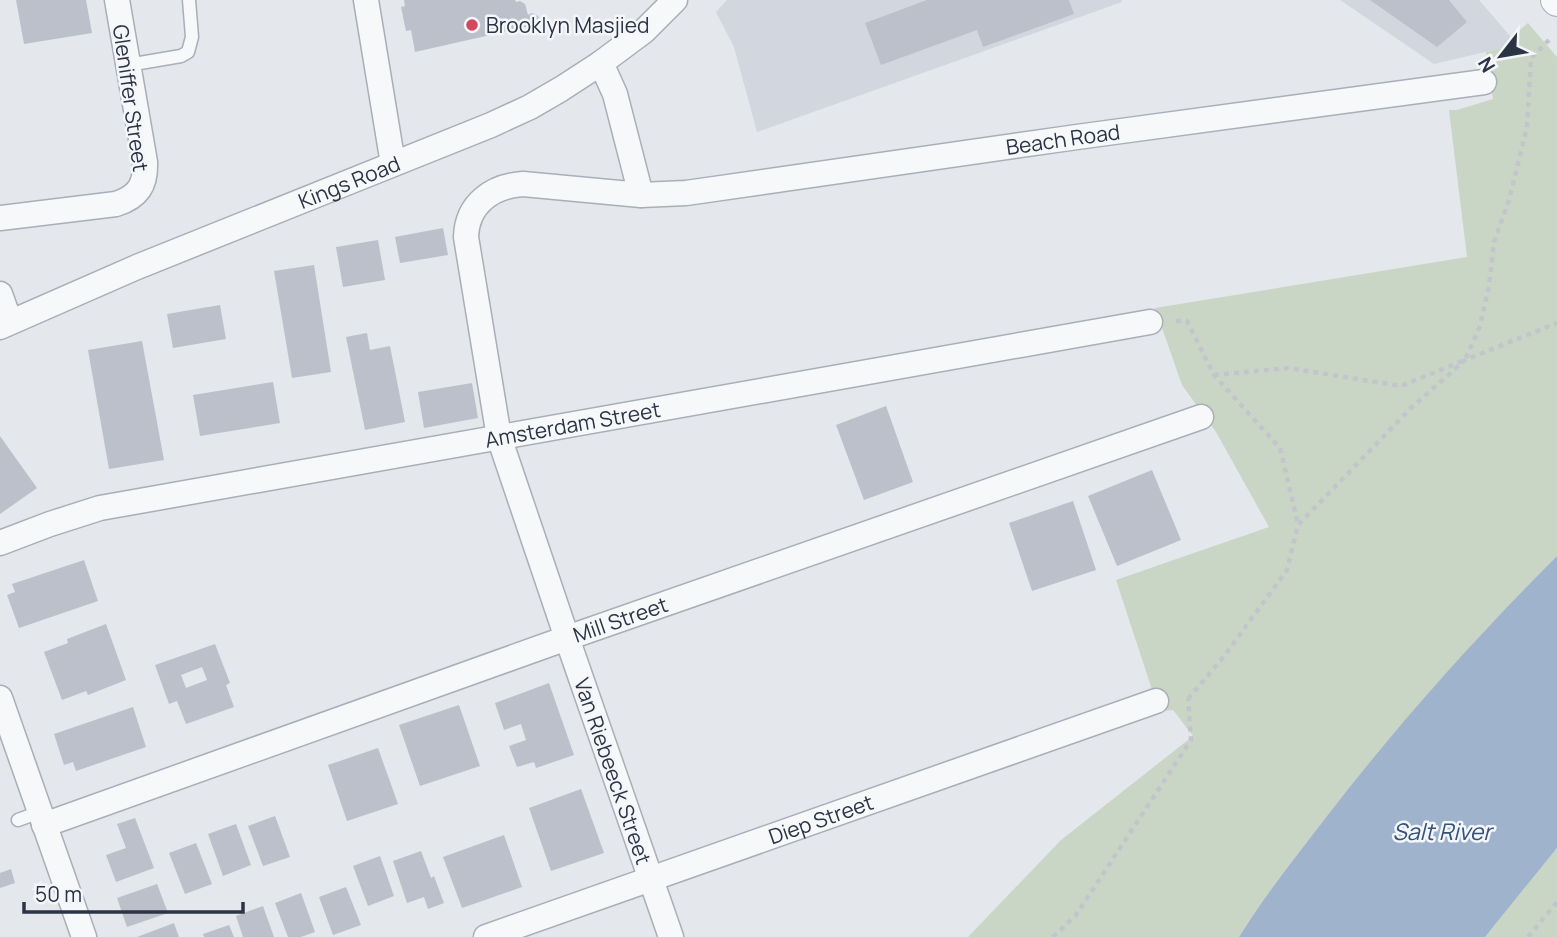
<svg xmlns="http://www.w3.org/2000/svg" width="1557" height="937" font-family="Manrope,sans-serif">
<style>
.built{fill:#d2d6de}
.green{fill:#c9d6c5}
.water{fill:#9fb4cc}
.building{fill:#bbc0ca;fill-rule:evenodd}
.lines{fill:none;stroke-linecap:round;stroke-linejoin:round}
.service-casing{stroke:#a9aeb7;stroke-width:15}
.minor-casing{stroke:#a9aeb7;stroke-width:27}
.tertiary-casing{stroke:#a9aeb7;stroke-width:32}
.path{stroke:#c2c5cb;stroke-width:4.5;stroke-dasharray:5 5;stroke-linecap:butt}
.service{stroke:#f7f8fa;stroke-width:12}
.minor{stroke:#f7f8fa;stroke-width:24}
.tertiary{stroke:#f7f8fa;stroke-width:30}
.poi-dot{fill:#d1495b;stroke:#f4f6f9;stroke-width:2.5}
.labels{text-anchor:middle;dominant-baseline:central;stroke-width:5;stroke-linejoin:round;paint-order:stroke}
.poi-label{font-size:21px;fill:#2b3445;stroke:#f4f6f9;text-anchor:start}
.street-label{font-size:21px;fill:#2b3445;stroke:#f4f6f9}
.water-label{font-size:23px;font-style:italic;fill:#34527a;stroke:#f4f6f9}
</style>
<rect width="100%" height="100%" fill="#e4e7ec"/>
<path class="built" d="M 727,0 L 1122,0 L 1122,2 L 757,132 L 734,47 L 716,12 Z
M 1340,0 L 1479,0 L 1511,37 L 1511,46 L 1434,64 Z"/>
<path class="green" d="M 1528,23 L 1557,57 L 1557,556 C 1476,638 1398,724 1327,816 C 1297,855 1265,895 1239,937 L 968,937 L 1061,840 L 1193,736 L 1173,710 L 1159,711 L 1116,580 L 1269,527 L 1216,432 L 1182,385 L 1155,308 L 1467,257 L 1449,110 L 1457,110 L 1493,99 L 1486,52 L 1511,46 L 1511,37 Z
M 1557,848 L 1557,937 L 1485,937 Z"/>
<path class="water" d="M 1557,556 L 1557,848 L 1485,937 L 1239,937 C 1265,895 1297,855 1327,816 C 1398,724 1475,638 1557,556 Z"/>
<path class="building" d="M 16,0 L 86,0 L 92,33 L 24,44 Z
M 404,0 L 515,0 L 516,2 L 520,1 L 525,4 L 528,15 L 532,13 L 538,16 L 541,23 L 538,29 L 531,31 L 525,27 L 415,52 L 411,30 L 406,31 L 401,7 L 405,6 Z
M 927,0 L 1069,0 L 1074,14 L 983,47 L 977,30 L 881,65 L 865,23 Z
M 1370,0 L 1449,0 L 1467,22 L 1437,47 Z
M 443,228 L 448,255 L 400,263 L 395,237 Z
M 378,240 L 385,280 L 343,287 L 336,247 Z
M 314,265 L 331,372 L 292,378 L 274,271 Z
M 220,305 L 226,339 L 173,348 L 167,314 Z
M 367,333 L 370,350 L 390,346 L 405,422 L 365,430 L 346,337 Z
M 142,341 L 164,460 L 109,469 L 88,350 Z
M 273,382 L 280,423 L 200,436 L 193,395 Z
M 472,383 L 478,418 L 424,428 L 418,392 Z
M 886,406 L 913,482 L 864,500 L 836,425 Z
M 0,436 L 37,488 L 0,514 Z
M 1152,470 L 1181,540 L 1117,566 L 1088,496 Z
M 1073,501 L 1096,570 L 1032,591 L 1009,523 Z
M 84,560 L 98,601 L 19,628 L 7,595 L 15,592 L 12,584 Z
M 106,624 L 126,680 L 88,695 L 86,691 L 62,700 L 44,652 L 68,643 L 67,639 Z
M 215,644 L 230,683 L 226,685 L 234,707 L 186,724 L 177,701 L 169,704 L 155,665 ZM 202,667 L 207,680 L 186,688 L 181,675 Z
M 549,683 L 574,755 L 536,768 L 534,762 L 517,767 L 509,746 L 526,740 L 521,724 L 504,730 L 495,703 Z
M 459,705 L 480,766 L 420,786 L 399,725 Z
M 133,707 L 146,747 L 76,771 L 73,762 L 64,765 L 54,734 Z
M 378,748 L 398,804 L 347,821 L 328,765 Z
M 581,789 L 604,853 L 551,871 L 529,808 Z
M 275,816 L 290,857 L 263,866 L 248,826 Z
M 135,818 L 154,868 L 116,882 L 106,855 L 126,848 L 117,824 Z
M 236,824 L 251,865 L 223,876 L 208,834 Z
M 504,835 L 522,887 L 462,908 L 443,857 Z
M 196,843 L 212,884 L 185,894 L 169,853 Z
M 421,851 L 431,878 L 434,876 L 444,903 L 428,909 L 424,897 L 407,903 L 393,861 Z
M 380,856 L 394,896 L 368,906 L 353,866 Z
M 11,869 L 15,883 L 0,888 L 0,873 Z
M 157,884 L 168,913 L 127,927 L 117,898 Z
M 346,887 L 361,925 L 333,935 L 319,897 Z
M 301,893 L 315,932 L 301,937 L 288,937 L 275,903 Z
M 263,906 L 274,937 L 243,937 L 236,916 Z
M 174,923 L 179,937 L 137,937 Z
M 229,925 L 234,937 L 204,937 L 203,934 Z"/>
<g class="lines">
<g class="service-casing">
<path id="service" d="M 128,65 L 181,56 L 188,52 L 192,37 L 189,0
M 18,820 L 40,812"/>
</g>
<g class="minor-casing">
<g id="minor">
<path d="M 366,0 L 393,164"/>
<path d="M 601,63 L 615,94 L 641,195"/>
<path d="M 0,218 L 116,204 C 138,197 146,185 145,162 L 117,0"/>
<path d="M 0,294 L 10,322"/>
<path id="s1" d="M 0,327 L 137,267 L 491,125 L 530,107 L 561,89 L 601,63 L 644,31 L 675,0"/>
<path id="s2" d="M 0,543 L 50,524 L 100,508 L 1150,322"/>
<path d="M 0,698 L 84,937"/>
<path id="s3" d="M 44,825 L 567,638 L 1201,417"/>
<path id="s4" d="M 486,937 L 1156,701"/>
<path id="s5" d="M 671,937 L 567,638 L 499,437 L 466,237 C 467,204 492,186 523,184 L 641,195 L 686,193 L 1077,137 L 1484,82"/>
</g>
</g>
<g class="tertiary-casing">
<path id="tertiary" d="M 1556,0 L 1557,1"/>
</g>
<path class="path" d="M 1176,321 L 1187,321 L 1214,375 L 1280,448 L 1298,524
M 1214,375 L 1288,368 L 1401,386 L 1465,360 L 1480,326 L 1489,286 L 1494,242 L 1509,200 L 1527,127 L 1531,58 L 1549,40
M 1188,699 L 1225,655 L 1287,570 L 1298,525 L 1410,409 L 1465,360 L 1557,323
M 1053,937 L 1076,915 L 1191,740 L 1188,699
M 1528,937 L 1557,902"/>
<use href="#service" class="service"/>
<use href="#minor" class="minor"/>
<use href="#tertiary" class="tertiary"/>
</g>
<circle class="poi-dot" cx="472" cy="25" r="7"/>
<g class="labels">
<g class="poi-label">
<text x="486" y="25">Brooklyn Masjied</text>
</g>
<g class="street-label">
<text transform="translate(131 98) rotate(82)">Gleniffer Street</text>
<text stroke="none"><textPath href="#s5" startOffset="1362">Beach Road</textPath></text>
<text stroke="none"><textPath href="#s1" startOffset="378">Kings Road</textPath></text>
<text stroke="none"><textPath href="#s2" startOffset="586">Amsterdam Street</textPath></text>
<text stroke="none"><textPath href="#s3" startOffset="612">Mill Street</textPath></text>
<text transform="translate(613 771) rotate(71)">Van Riebeeck Street</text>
<text stroke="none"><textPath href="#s4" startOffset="355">Diep Street</textPath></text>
</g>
<g class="water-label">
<text x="1442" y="831">Salt River</text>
</g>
</g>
<g transform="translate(1501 56) rotate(239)" stroke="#f4f6f9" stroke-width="5" paint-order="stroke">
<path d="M0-5L12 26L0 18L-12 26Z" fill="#2b3445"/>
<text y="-10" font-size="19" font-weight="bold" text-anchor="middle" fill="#2b3445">N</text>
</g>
<path d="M24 902v10h219v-10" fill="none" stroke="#2b3445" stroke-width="3.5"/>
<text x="35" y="902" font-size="21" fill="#2b3445" stroke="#f4f6f9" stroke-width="5" paint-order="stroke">50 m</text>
</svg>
